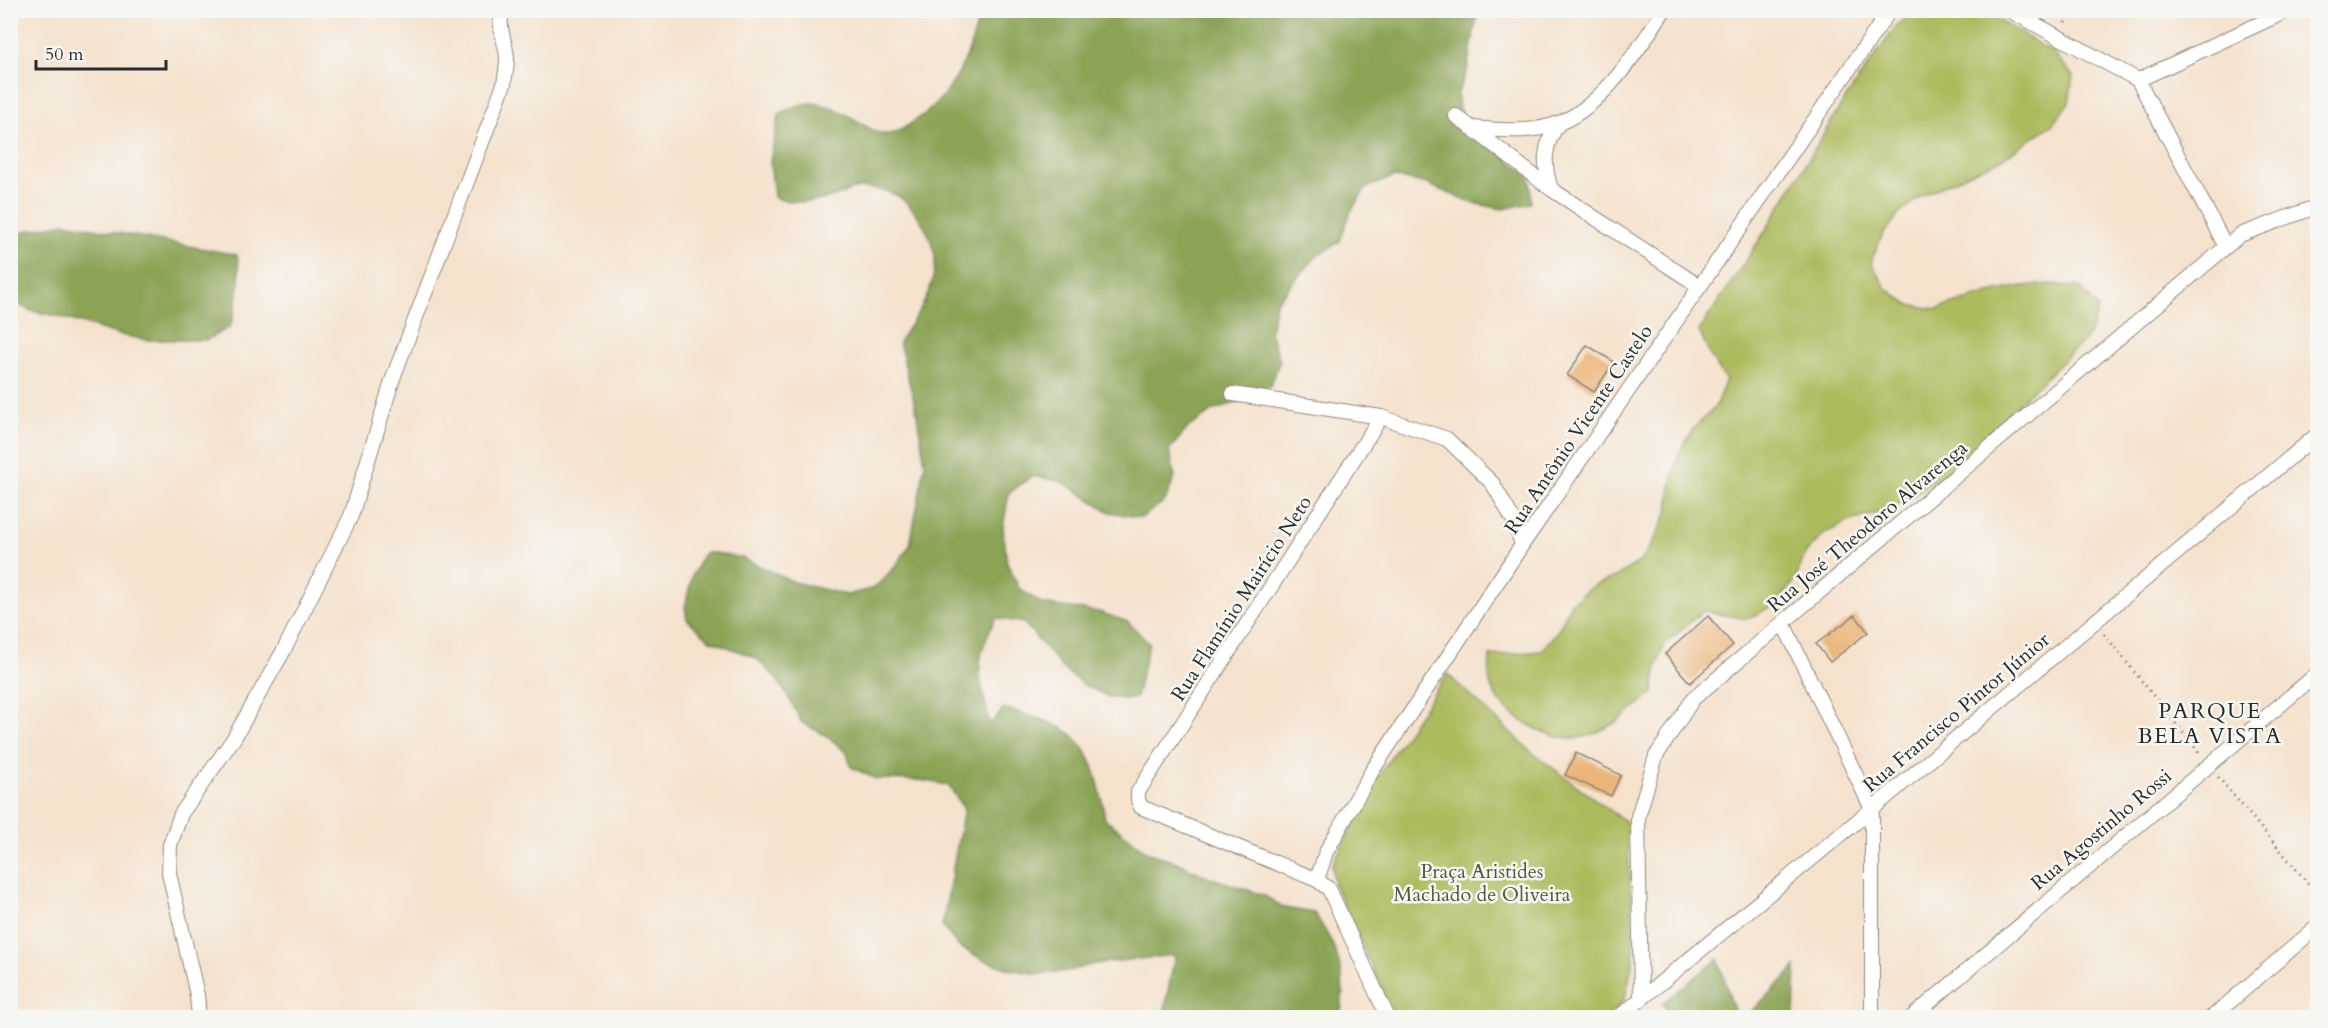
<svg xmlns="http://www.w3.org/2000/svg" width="2328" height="1028" font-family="Cardo,serif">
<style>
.green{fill:#adbb5e;stroke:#6c7344;stroke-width:1.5}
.forest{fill:#8aa355;stroke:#5a6740;stroke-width:1.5}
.building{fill:#ebb57a}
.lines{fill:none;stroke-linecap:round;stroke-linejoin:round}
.minor-casing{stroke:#90867c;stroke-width:16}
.path{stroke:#90867c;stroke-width:3;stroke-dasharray:1.5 4.5;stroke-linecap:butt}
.minor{stroke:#fff;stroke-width:14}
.labels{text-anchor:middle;stroke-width:5;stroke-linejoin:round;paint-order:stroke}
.street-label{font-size:20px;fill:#2b2b2b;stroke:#f6f6f2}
.park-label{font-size:20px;fill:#52563a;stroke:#f6f6f2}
.quarter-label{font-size:22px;letter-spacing:1.5px;fill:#2b2b2b;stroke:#f6f6f2}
</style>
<rect width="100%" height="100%" fill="#f6f6f2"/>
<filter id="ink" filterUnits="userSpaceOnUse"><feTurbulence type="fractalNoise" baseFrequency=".0167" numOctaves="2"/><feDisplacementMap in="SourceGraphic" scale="12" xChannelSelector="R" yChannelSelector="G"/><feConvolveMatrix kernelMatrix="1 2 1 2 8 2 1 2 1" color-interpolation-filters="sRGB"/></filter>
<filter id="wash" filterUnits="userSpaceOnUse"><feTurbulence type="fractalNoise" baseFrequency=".008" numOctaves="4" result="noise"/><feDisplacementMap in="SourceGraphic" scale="24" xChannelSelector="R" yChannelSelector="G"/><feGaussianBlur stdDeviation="1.35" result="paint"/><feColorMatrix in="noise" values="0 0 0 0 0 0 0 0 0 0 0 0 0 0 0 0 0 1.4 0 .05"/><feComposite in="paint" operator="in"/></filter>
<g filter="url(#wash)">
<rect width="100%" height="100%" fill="#f5e2cd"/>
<path class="green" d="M 1918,10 L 1980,11 L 2004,23 L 2055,54 L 2073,76 L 2069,103 L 2052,125 L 2003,158 L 1921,196 L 1899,214 L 1882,236 L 1871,262 L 1886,288 L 1909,305 L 1937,309 L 1993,292 L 2022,286 L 2052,284 L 2080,287 L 2098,309 L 2089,336 L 2028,394 L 1951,470 L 1904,502 L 1879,513 L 1850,521 L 1825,533 L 1805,554 L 1795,581 L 1773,606 L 1747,619 L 1703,611 L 1665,644 L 1657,665 L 1653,693 C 1632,710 1610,731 1583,737 C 1553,745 1498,714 1490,683 C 1488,675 1490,664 1490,656 L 1541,651 L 1559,629 L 1571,603 L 1593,586 L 1615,577 L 1641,561 L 1656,537 L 1668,511 L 1672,481 L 1679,454 L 1693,429 L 1715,407 L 1726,380 L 1711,357 L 1699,331 L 1764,233 L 1845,99 L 1897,25 Z
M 1447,674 L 1534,754 L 1627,823 L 1634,957 L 1625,998 L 1618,1007 L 1606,1017 L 1395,1017 L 1334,884 L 1332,865 L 1378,776 Z"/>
<path class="forest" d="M 980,11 L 1478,11 L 1467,71 L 1457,95 L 1462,122 L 1530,177 L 1531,203 L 1503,209 L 1473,203 L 1424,183 L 1394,177 L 1366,188 L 1351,211 L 1340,241 L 1316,257 L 1276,302 L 1270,332 L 1280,360 L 1271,385 L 1242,400 L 1213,411 L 1189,427 L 1169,450 L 1175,477 L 1165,501 L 1141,518 L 1110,512 L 1063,482 L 1033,476 L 1009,493 L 1003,527 L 1004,538 L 1007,563 L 1019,588 L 1042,604 L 1099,612 L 1128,622 L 1149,643 L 1136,697 L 1133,699 L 1111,698 L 1084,685 L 1062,668 L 1024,623 L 996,618 C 971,664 980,677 990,725 L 1004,708 C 1022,714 1042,718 1058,726 C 1093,743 1100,784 1105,819 L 1149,853 L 1177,862 L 1203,875 L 1263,895 L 1285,908 L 1314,913 C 1338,948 1348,975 1340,1017 L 1163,1017 L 1175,955 L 1094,964 L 1068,971 L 1038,974 L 1009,969 L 982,959 L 959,947 L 942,926 L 964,809 L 948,785 L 919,780 L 876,779 L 851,767 L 847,753 L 827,736 L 802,723 L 790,700 L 776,678 L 756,658 L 710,640 L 687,619 L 685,607 L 692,576 L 704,553 L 715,553 L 742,558 L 794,582 L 847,595 L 874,588 L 895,567 L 910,545 L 925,464 L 916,409 L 899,342 C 915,318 934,293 935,263 C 936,241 919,213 902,199 C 892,191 867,186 854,189 C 848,190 842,194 837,196 C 817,202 794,205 774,197 L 770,161 L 779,115 C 809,92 834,107 863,124 C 870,129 879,135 888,134 C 897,134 906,127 913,122 C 953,98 971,55 980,11 Z
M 65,223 L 237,255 C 242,281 238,302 230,327 L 207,340 L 147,340 L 120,335 L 58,316 L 31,311 L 11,301 L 11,234 Z
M 1718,959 L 1736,1017 L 1669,1017 L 1663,1003 Z
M 1796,967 L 1794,1017 L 1746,1017 Z"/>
<g id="blocks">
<path class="building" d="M 1587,345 L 1614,362 L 1594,392 L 1567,375 Z
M 1855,615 L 1868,632 L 1830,662 L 1816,644 Z
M 1708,616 L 1733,645 L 1690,683 L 1665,654 Z
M 1576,753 L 1621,775 L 1611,796 L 1565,775 Z"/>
</g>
</g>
<g filter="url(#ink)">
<use href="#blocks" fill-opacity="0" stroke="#90867c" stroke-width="1.5"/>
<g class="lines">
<g class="minor-casing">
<path id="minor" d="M 2009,10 L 2138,80 L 2289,10
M 2138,80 L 2226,247
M 1456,116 L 1551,189 L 1699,286
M 1472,128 C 1500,130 1532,134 1559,123 C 1603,106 1639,49 1664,10
M 1551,189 C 1543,164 1543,145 1559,123
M 1233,394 L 1381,417 L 1447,439 L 1493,484 L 1515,523 L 1522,545
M 1381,417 L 1138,792 L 1138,800 L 1141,807 L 1317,880 L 1329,889 L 1388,1018
M 1783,623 L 1872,809 L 1872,1018
M 1317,880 L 1326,852 L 1372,771 L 1522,545 L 1890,10
M 1641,997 L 1638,817 L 1656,756 L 1693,699 L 2240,235 L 2318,206
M 199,1018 L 197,995 L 169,873 L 170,845 L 181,814 L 234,738 L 284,650 L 351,516 L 393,378 L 504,84 C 505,76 507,67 507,59 C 507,44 496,26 503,10
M 1618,1018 L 1872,809 L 2318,434
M 1911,1018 L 2318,673
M 2211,1018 L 2318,926"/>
</g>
<path class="path" d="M 2065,23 L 2069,10
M 2104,634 L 2201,755
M 2218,777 L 2318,895"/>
<use href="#minor" class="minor"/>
</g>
</g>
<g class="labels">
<g class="street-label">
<text transform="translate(1578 429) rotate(-56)" y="7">Rua Antônio Vicente Castelo</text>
<text transform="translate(1867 526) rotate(-40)" y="7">Rua José Theodoro Alvarenga</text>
<text transform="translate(1241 598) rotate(-57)" y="7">Rua Flamínio Mairício Neto</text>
<text transform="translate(1956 712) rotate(-40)" y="7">Rua Francisco Pintor Júnior</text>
<text transform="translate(2101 829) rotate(-40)" y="7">Rua Agostinho Rossi</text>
</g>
<g class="park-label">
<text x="1482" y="878">Praça Aristides<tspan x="1482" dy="23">Machado de Oliveira</tspan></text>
</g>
<g class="quarter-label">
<text x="2210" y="718">PARQUE<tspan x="2210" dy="25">BELA VISTA</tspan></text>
</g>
</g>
<rect width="2328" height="1028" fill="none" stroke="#f6f6f2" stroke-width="36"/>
<path d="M36 60v9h130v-9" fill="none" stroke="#2b2b2b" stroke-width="3"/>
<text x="45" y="60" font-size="18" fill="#2b2b2b" stroke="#f6f6f2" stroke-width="4.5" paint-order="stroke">50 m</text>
</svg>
